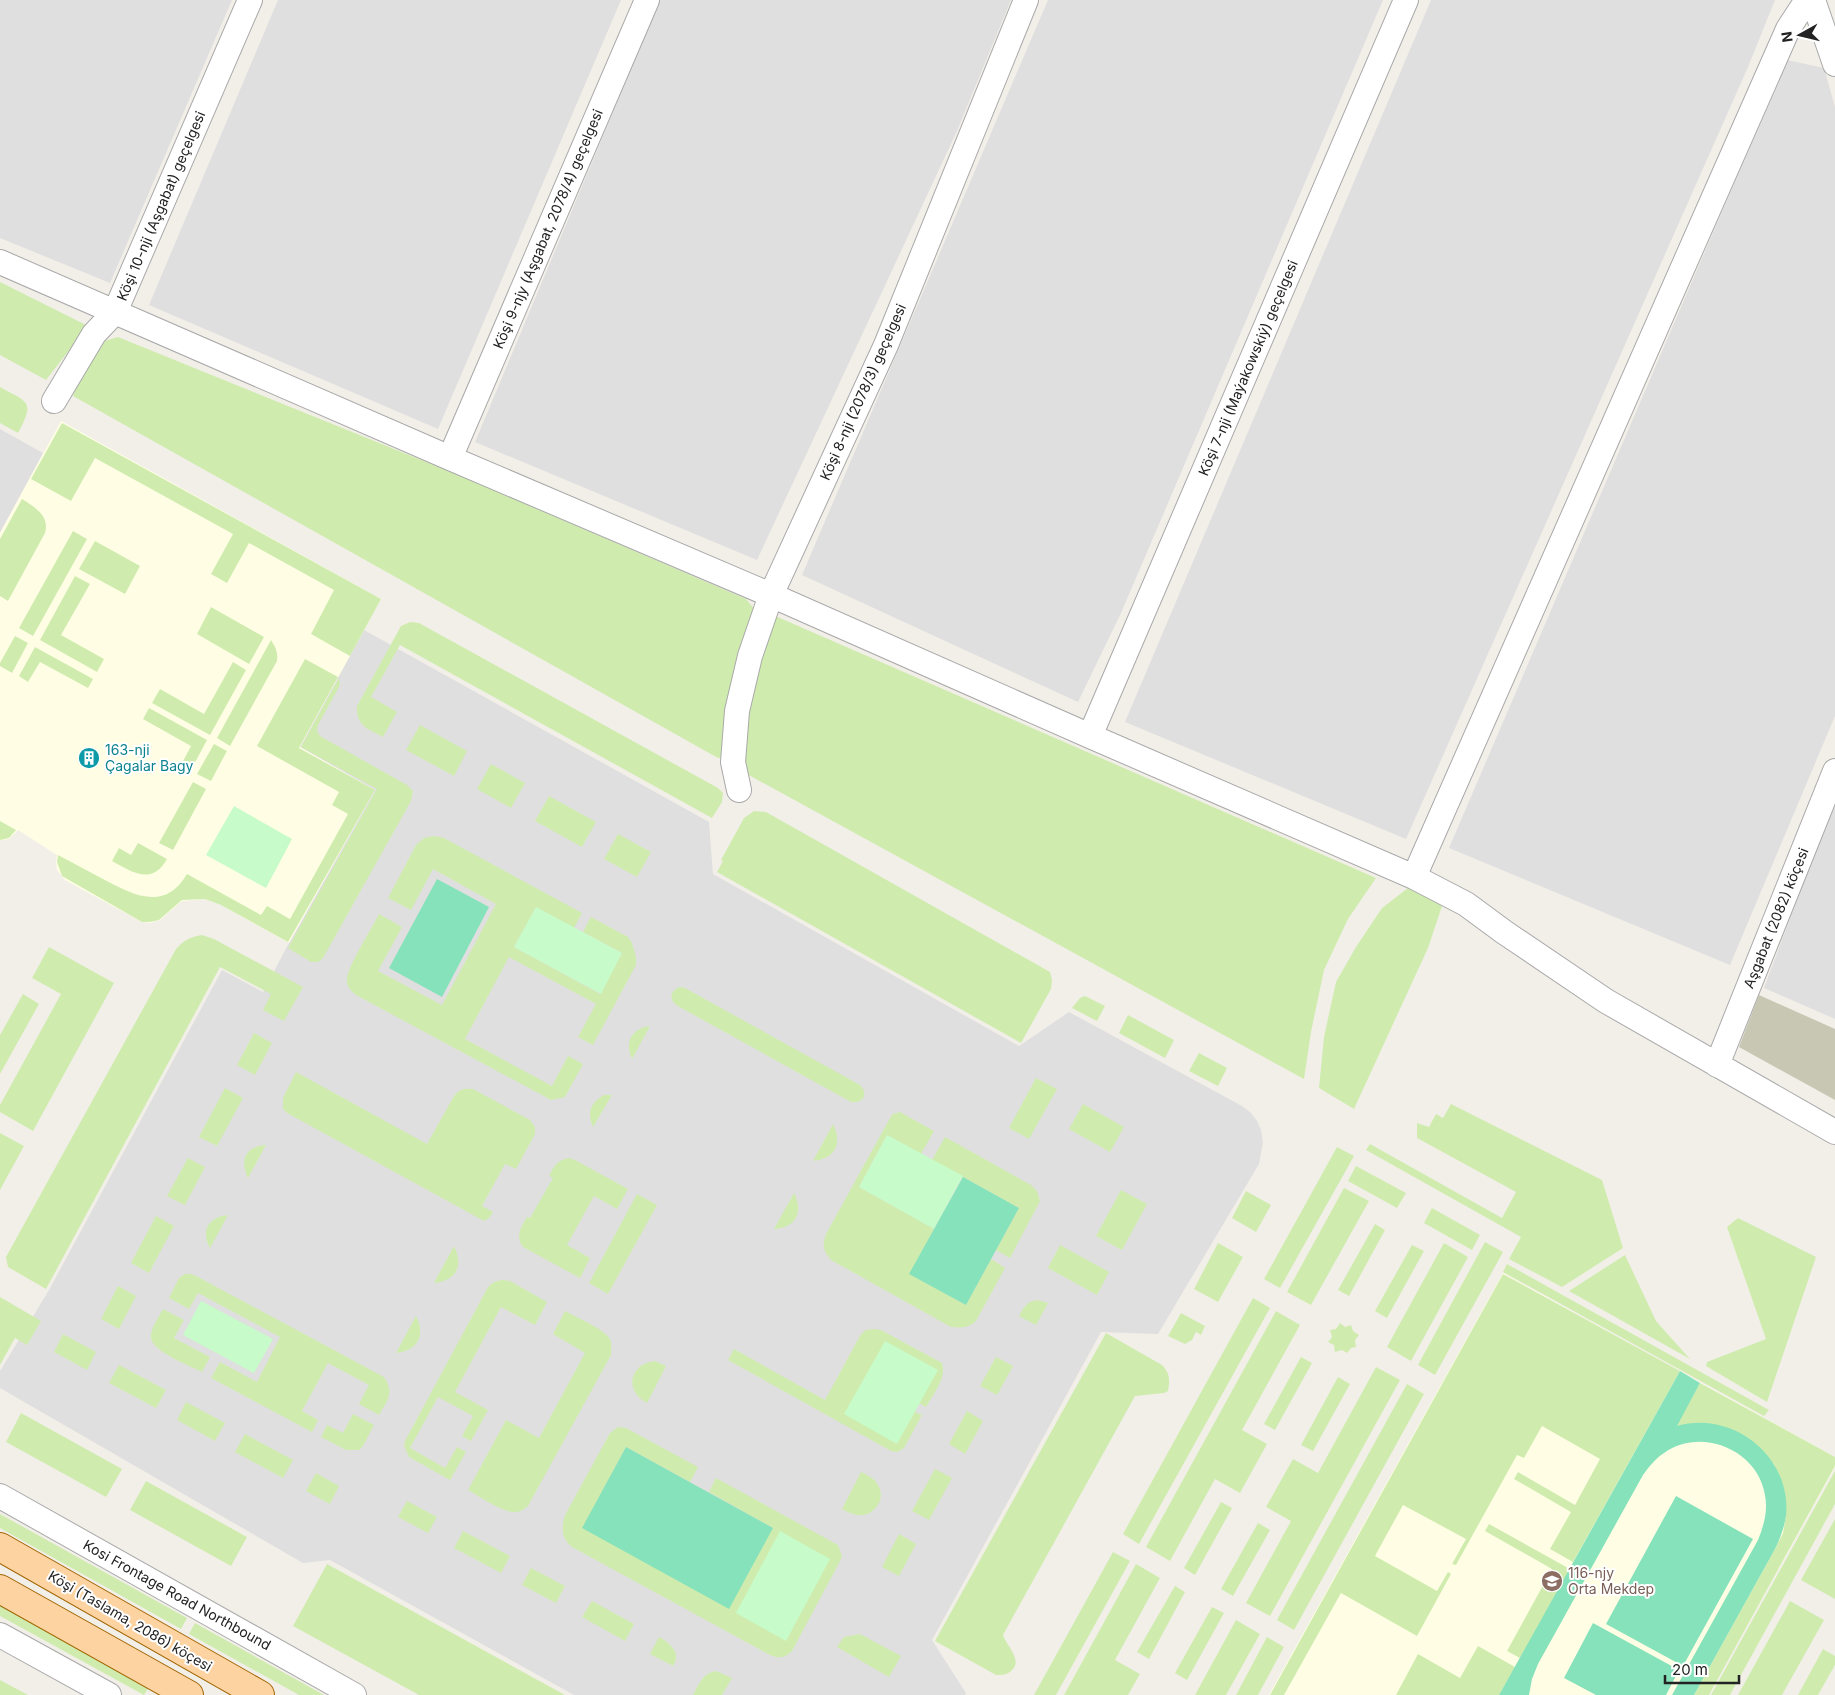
<svg xmlns="http://www.w3.org/2000/svg" width="1835" height="1695" font-family="Inter,sans-serif">
<style>
.residential{fill:#e0dfdf}
.education{fill:#fffee5}
.construction{fill:#c7c7b3}
.grass{fill:#cfecae}
.park{fill:#c7fbc9}
.pitch{fill:#86e2bb}
.lines{fill:none;stroke-linecap:round;stroke-linejoin:round}
.minor-casing{stroke:#a9a9a9;stroke-width:26}
.major-casing{stroke:#a06500;stroke-width:30}
.minor{stroke:#fff;stroke-width:24}
.major{stroke:#fed3a2;stroke-width:28}
.labels{text-anchor:middle;stroke-width:4;stroke-linejoin:round;paint-order:stroke}
.street-label{font-size:14px;fill:#222;stroke:#fff}
.culture-label{font-size:14px;fill:#0d838f;stroke:#fff;text-anchor:start}
.education-label{font-size:14px;fill:#785e54;stroke:#fff;text-anchor:start}
</style>
<rect width="100%" height="100%" fill="#f2efe9"/>
<path class="residential" d="M 0,0 L 232,0 L 110,283 L 0,238 Z
M 278,0 L 621,0 L 438,429 L 149,305 Z
M 660,0 L 1011,0 L 957,131 L 757,560 L 475,442 Z
M 1048,0 L 1383,0 L 1121,613 L 1078,702 L 802,575 Z
M 1431,0 L 1775,0 L 1748,67 L 1406,839 L 1125,722 Z
M 1787,60 L 1824,68 L 1835,107 L 1835,716 L 1730,965 L 1449,848 Z
M 0,429 L 43,453 L 0,533 Z
M 364,630 L 709,822 L 713,874 L 1019,1046 L 1069,1012 L 1242,1106 L 1250,1112 L 1257,1121 L 1261,1130 L 1263,1142 L 1259,1164 L 1158,1334 L 1101,1332 L 932,1640 L 966,1693 L 965,1695 L 574,1695 L 330,1560 L 303,1563 L 0,1388 L 0,1371 L 49,1290 L 222,970 L 263,992 L 289,943 L 375,790 L 300,747 Z
M 1835,798 L 1835,1019 L 1764,988 Z"/>
<path class="education" d="M 61,421 L 381,599 L 300,747 L 375,790 L 289,943 L 221,905 L 205,899 L 182,901 L 160,920 L 150,923 L 142,922 L 65,880 L 57,870 L 56,862 L 57,855 L 18,830 L 9,839 L 0,840 L 0,533 Z
M 1503,1273 L 1835,1457 L 1835,1467 L 1709,1695 L 1269,1695 Z"/>
<path class="construction" d="M 1759,995 L 1835,1029 L 1835,1100 L 1739,1047 Z"/>
<path class="grass" d="M 0,282 L 88,326 L 46,380 L 0,355 Z
M 118,337 L 451,472 L 746,599 L 755,610 L 722,757 L 718,758 L 73,396 L 82,371 L 101,342 Z
M 0,387 C 29,403 35,401 18,433 L 0,423 Z
M 62,423 L 381,599 L 350,656 L 311,634 L 334,590 L 249,543 L 227,583 L 211,574 L 233,534 L 95,458 L 71,501 L 31,479 Z
M 22,499 C 35,507 50,516 45,533 L 8,601 L 0,596 L 0,539 Z
M 73,531 L 87,539 L 33,636 L 19,628 Z
M 95,541 L 140,566 L 125,594 L 79,569 Z
M 75,576 L 90,584 L 61,635 L 104,659 L 97,672 L 40,640 Z
M 211,607 L 264,637 L 249,664 L 197,634 Z
M 773,615 L 1376,878 L 1348,919 L 1324,970 L 1311,1032 L 1304,1079 L 745,773 L 744,768 L 748,709 Z
M 410,622 L 419,623 L 718,788 L 723,793 L 722,802 L 712,818 L 400,645 L 371,697 L 397,712 L 383,737 C 368,729 356,726 357,706 L 401,626 Z
M 15,636 L 28,643 L 12,673 L 0,666 L 0,663 Z
M 271,640 C 276,648 278,652 277,661 L 230,746 L 217,738 Z
M 35,647 L 93,679 L 88,688 L 40,662 L 28,682 L 19,676 Z
M 305,659 L 338,677 L 299,748 L 375,790 L 288,942 L 221,905 L 205,899 L 182,900 L 159,920 L 150,922 L 142,922 L 62,876 L 57,862 L 58,855 C 73,863 88,871 103,879 C 133,895 165,912 187,874 L 261,915 L 267,906 L 290,919 L 348,814 L 332,805 L 339,792 L 257,746 Z
M 233,662 L 246,670 L 210,735 L 152,703 L 160,689 L 204,714 Z
M 339,678 L 340,685 L 318,725 L 317,731 L 320,736 L 407,785 L 413,791 L 411,801 L 323,958 L 318,962 L 311,962 L 288,948 L 377,789 L 301,747 Z
M 149,708 L 207,740 L 191,770 L 181,765 L 191,746 L 143,719 Z
M 420,725 L 467,751 L 454,776 L 406,750 Z
M 214,744 L 227,751 L 211,781 L 197,774 Z
M 491,764 L 525,783 L 511,808 L 477,789 Z
M 193,782 L 206,789 L 173,850 L 159,843 Z
M 549,796 L 596,822 L 582,847 L 535,821 Z
M 754,811 L 766,812 L 1050,972 L 1052,980 L 1051,989 L 1021,1043 L 717,872 L 723,861 L 721,860 L 744,818 Z
M 0,821 L 16,830 L 9,838 L 0,840 Z
M 618,834 L 651,852 L 637,877 L 604,859 Z
M 434,836 L 444,838 L 582,913 L 574,928 L 536,907 L 514,947 L 600,994 L 622,953 L 583,932 L 591,917 L 628,937 L 632,943 L 636,957 L 636,965 L 593,1045 L 578,1037 L 596,1004 L 509,957 L 465,1039 L 552,1086 L 568,1056 L 583,1064 L 565,1097 L 551,1100 L 356,995 C 350,990 346,986 347,978 C 348,966 372,928 379,914 L 402,927 L 378,971 L 442,1005 L 496,904 L 433,869 L 411,910 L 388,898 L 416,845 L 424,838 Z
M 138,843 L 167,859 C 152,886 132,872 112,861 L 119,848 L 131,855 Z
M 1408,888 L 1443,903 L 1428,948 L 1354,1109 L 1319,1088 L 1324,1037 L 1336,982 L 1356,947 L 1382,908 Z
M 202,935 L 214,939 L 303,987 L 284,1021 L 263,1010 L 271,994 L 220,967 L 46,1289 L 8,1267 L 6,1257 L 176,949 C 184,940 190,937 202,935 Z
M 49,947 L 114,983 L 33,1131 L 0,1112 L 0,1105 L 61,994 L 32,978 Z
M 679,987 L 685,988 L 860,1085 C 869,1094 863,1104 851,1102 L 676,1005 C 669,998 670,992 679,987 Z
M 23,994 L 39,1004 L 0,1074 L 0,1035 Z
M 1085,996 L 1105,1006 L 1097,1021 L 1072,1008 L 1080,998 Z
M 1128,1015 L 1174,1040 L 1165,1058 L 1119,1033 Z
M 650,1026 L 632,1059 C 624,1042 632,1028 650,1026 Z
M 254,1033 L 272,1043 L 255,1075 L 237,1065 Z
M 1199,1053 L 1227,1068 L 1218,1086 L 1189,1071 Z
M 296,1072 L 427,1144 L 454,1096 C 460,1089 464,1088 473,1089 L 530,1120 L 535,1127 L 535,1134 L 516,1169 L 505,1164 L 482,1206 L 493,1212 L 489,1218 L 484,1221 L 287,1113 L 283,1109 L 283,1098 Z
M 1036,1078 L 1057,1089 L 1029,1139 L 1009,1128 Z
M 225,1088 L 243,1098 L 217,1146 L 199,1137 Z
M 604,1095 L 612,1095 L 593,1127 C 587,1113 590,1103 604,1095 Z
M 1083,1104 L 1124,1127 L 1110,1152 L 1069,1129 Z
M 1451,1104 L 1602,1180 L 1623,1248 L 1562,1287 L 1509,1259 L 1521,1237 L 1366,1150 L 1370,1144 L 1502,1218 L 1516,1192 L 1417,1138 L 1417,1123 L 1429,1127 L 1436,1114 L 1443,1118 Z
M 900,1112 L 934,1131 L 921,1154 L 887,1135 L 859,1187 L 934,1229 L 910,1274 L 966,1305 L 991,1259 L 1005,1268 L 976,1321 C 968,1328 962,1328 951,1327 L 831,1260 C 823,1251 822,1245 826,1234 L 890,1118 L 893,1114 Z
M 833,1124 C 843,1144 835,1159 813,1161 Z
M 0,1133 L 24,1146 L 0,1190 Z
M 945,1137 L 1031,1185 L 1037,1191 L 1040,1201 L 1010,1258 L 996,1250 L 1019,1208 L 932,1160 Z
M 266,1145 L 248,1178 C 239,1160 246,1146 266,1145 Z
M 1337,1147 L 1354,1156 L 1280,1288 L 1264,1279 Z
M 188,1158 L 205,1167 L 185,1205 L 167,1196 Z
M 569,1158 L 575,1160 L 628,1189 L 617,1209 L 594,1196 L 567,1245 L 590,1258 L 580,1278 L 523,1247 C 515,1237 521,1227 527,1217 L 530,1218 L 553,1178 L 549,1176 C 554,1166 557,1160 569,1158 Z
M 1356,1166 L 1406,1193 L 1397,1208 L 1348,1181 Z
M 1344,1188 L 1369,1201 L 1311,1305 L 1287,1292 Z
M 1121,1190 L 1147,1204 L 1122,1250 L 1096,1236 Z
M 1246,1191 L 1271,1205 L 1256,1232 L 1232,1218 Z
M 794,1193 C 804,1212 796,1228 774,1229 Z
M 637,1194 L 657,1205 L 608,1294 L 589,1283 Z
M 1432,1208 L 1480,1235 L 1472,1250 L 1424,1223 Z
M 228,1215 L 210,1248 C 200,1230 209,1217 228,1215 Z
M 156,1216 L 174,1226 L 149,1273 L 131,1263 Z
M 1738,1218 L 1816,1257 L 1767,1402 L 1706,1366 L 1707,1362 L 1766,1339 L 1727,1227 Z
M 1375,1224 L 1385,1230 L 1349,1296 L 1338,1290 Z
M 1485,1242 L 1503,1252 L 1435,1375 L 1418,1365 Z
M 1218,1243 L 1243,1257 L 1218,1302 L 1194,1289 Z
M 1444,1243 L 1468,1257 L 1411,1361 L 1387,1347 Z
M 1060,1245 L 1109,1272 L 1097,1295 L 1048,1268 Z
M 1412,1245 L 1424,1251 L 1387,1318 L 1375,1311 Z
M 454,1246 C 464,1266 456,1281 434,1283 Z
M 1625,1255 L 1656,1321 L 1690,1359 L 1569,1291 Z
M 1507,1264 L 1769,1410 L 1764,1416 L 1503,1272 Z
M 185,1274 L 191,1274 L 198,1277 L 384,1377 C 395,1393 387,1401 379,1415 L 359,1404 L 369,1385 L 328,1363 L 302,1411 L 318,1420 L 312,1432 L 211,1378 L 220,1362 L 257,1382 L 280,1337 L 198,1293 L 189,1309 L 169,1298 L 179,1278 Z
M 1503,1274 L 1680,1371 L 1573,1562 L 1550,1549 L 1571,1512 L 1514,1479 L 1518,1472 L 1575,1505 L 1600,1459 L 1542,1426 L 1524,1458 L 1517,1455 L 1456,1565 L 1452,1564 L 1466,1539 L 1403,1505 L 1375,1556 L 1437,1591 L 1448,1572 L 1451,1574 L 1417,1636 L 1341,1593 L 1284,1695 L 1270,1695 Z
M 502,1280 L 510,1281 L 547,1302 L 535,1325 L 501,1307 L 455,1392 L 488,1410 L 471,1441 L 462,1436 L 473,1416 L 438,1397 L 410,1448 L 445,1468 L 457,1447 L 466,1452 L 450,1480 L 409,1457 L 404,1446 L 405,1441 L 488,1287 L 494,1282 Z
M 118,1286 L 136,1296 L 119,1329 L 101,1319 Z
M 0,1297 L 41,1321 L 27,1345 L 15,1338 L 0,1365 Z
M 1253,1298 L 1270,1308 L 1139,1544 L 1123,1534 Z
M 1037,1300 L 1048,1303 L 1036,1325 L 1019,1316 C 1024,1307 1026,1302 1037,1300 Z
M 163,1309 L 184,1320 L 174,1338 L 210,1357 L 202,1372 C 190,1366 152,1351 151,1338 C 150,1328 159,1317 163,1309 Z
M 565,1311 C 576,1317 604,1329 610,1339 C 612,1344 611,1350 611,1355 L 528,1506 C 524,1509 521,1512 515,1512 C 503,1513 479,1496 468,1490 L 506,1420 L 539,1438 L 585,1353 L 553,1334 Z
M 1276,1311 L 1300,1325 L 1242,1430 L 1267,1444 L 1240,1493 L 1215,1479 L 1170,1561 L 1146,1547 Z
M 1181,1313 L 1205,1326 L 1201,1335 L 1196,1332 L 1192,1340 L 1185,1344 L 1168,1336 Z
M 416,1316 C 426,1335 418,1351 396,1353 Z
M 1340,1323 L 1345,1327 L 1351,1325 L 1353,1331 L 1359,1335 L 1355,1340 L 1356,1347 L 1351,1348 L 1347,1353 L 1342,1350 L 1335,1352 L 1334,1345 L 1328,1342 L 1332,1337 L 1330,1330 L 1336,1329 Z
M 875,1329 L 881,1330 L 942,1363 C 947,1378 933,1394 926,1407 L 919,1403 L 938,1370 L 897,1444 L 915,1412 L 922,1415 L 904,1448 L 897,1452 L 891,1451 L 728,1360 L 734,1349 L 825,1400 L 861,1334 L 866,1330 Z
M 1106,1333 L 1162,1365 C 1170,1373 1170,1380 1168,1391 L 1164,1393 L 1135,1396 L 1003,1635 C 1006,1645 1024,1661 1011,1671 C 1007,1675 1002,1675 996,1675 L 935,1641 Z
M 63,1334 L 96,1352 L 87,1370 L 54,1352 Z
M 996,1357 L 1013,1366 L 997,1395 L 980,1386 Z
M 1301,1357 L 1312,1363 L 1275,1430 L 1264,1424 Z
M 655,1361 L 666,1366 L 647,1403 C 624,1391 629,1364 655,1361 Z
M 119,1365 L 166,1390 L 156,1408 L 109,1383 Z
M 1376,1367 L 1400,1380 L 1270,1616 L 1246,1603 L 1291,1521 L 1266,1507 L 1293,1459 L 1318,1473 Z
M 1338,1377 L 1350,1384 L 1313,1451 L 1301,1445 Z
M 1700,1383 L 1835,1457 L 1835,1466 L 1709,1695 L 1694,1695 L 1775,1549 L 1783,1533 L 1786,1515 L 1774,1464 L 1676,1426 Z
M 1407,1384 L 1424,1394 L 1294,1630 L 1277,1620 Z
M 186,1402 L 225,1423 L 215,1441 L 177,1420 Z
M 967,1411 L 983,1421 L 965,1454 L 949,1444 Z
M 21,1413 L 122,1469 L 106,1497 L 6,1442 Z
M 353,1414 L 374,1425 L 363,1446 L 359,1450 L 346,1450 L 321,1437 L 327,1425 L 343,1433 Z
M 618,1427 L 626,1428 L 698,1467 L 690,1482 L 626,1447 L 582,1529 L 773,1528 L 709,1492 L 716,1478 L 838,1545 L 842,1556 L 839,1563 L 792,1651 C 785,1658 779,1659 770,1655 L 572,1547 C 561,1537 561,1529 565,1515 L 610,1433 Z
M 245,1434 L 293,1460 L 283,1478 L 235,1452 Z
M 935,1469 L 952,1478 L 929,1520 L 912,1511 Z
M 1835,1471 L 1835,1504 L 1730,1695 L 1711,1695 Z
M 861,1472 C 868,1475 876,1479 879,1487 C 886,1501 872,1518 857,1515 C 852,1514 847,1512 842,1509 Z
M 316,1473 L 339,1486 L 330,1504 L 306,1491 Z
M 146,1481 L 247,1537 L 231,1566 L 130,1510 Z
M 407,1501 L 437,1517 L 428,1533 L 398,1517 Z
M 1221,1502 L 1232,1508 L 1195,1575 L 1184,1568 Z
M 0,1514 L 187,1618 L 181,1629 L 0,1528 Z
M 1835,1519 L 1835,1599 L 1801,1580 Z
M 1258,1523 L 1270,1530 L 1233,1596 L 1221,1589 Z
M 1489,1524 L 1570,1569 L 1520,1658 L 1507,1651 L 1552,1569 L 1485,1531 Z
M 463,1531 L 510,1556 L 501,1573 L 454,1548 Z
M 899,1534 L 916,1544 L 899,1576 L 882,1567 Z
M 1113,1552 L 1130,1561 L 1056,1695 L 1034,1695 Z
M 327,1564 L 565,1695 L 419,1695 L 293,1626 Z
M 1136,1564 L 1160,1578 L 1115,1660 L 1140,1674 L 1128,1695 L 1064,1695 Z
M 531,1568 L 565,1586 L 556,1603 L 522,1585 Z
M 1175,1586 L 1185,1592 L 1149,1659 L 1137,1652 Z
M 592,1601 L 634,1624 L 625,1641 L 582,1617 Z
M 1790,1601 L 1824,1620 L 1782,1695 L 1738,1695 Z
M 0,1604 L 149,1687 L 144,1695 L 0,1616 Z
M 1212,1607 L 1224,1613 L 1187,1680 L 1175,1673 Z
M 1236,1620 L 1260,1634 L 1226,1695 L 1195,1695 Z
M 195,1623 L 324,1695 L 299,1695 L 189,1634 Z
M 860,1634 L 901,1656 L 889,1677 L 837,1647 L 844,1637 Z
M 659,1637 C 670,1643 682,1653 673,1666 L 650,1654 Z
M 1267,1637 L 1284,1647 L 1258,1695 L 1236,1695 Z
M 1478,1646 L 1515,1667 L 1499,1695 L 1396,1695 L 1418,1654 L 1460,1678 Z
M 1823,1649 L 1835,1656 L 1835,1665 L 1818,1695 L 1798,1695 Z
M 716,1671 L 732,1678 L 722,1695 L 693,1695 C 699,1684 703,1673 716,1671 Z
M 0,1680 L 28,1695 L 0,1695 Z"/>
<path class="park" d="M 234,806 L 292,839 L 266,888 L 206,855 Z
M 536,907 L 622,953 L 601,994 L 514,947 Z
M 887,1135 L 963,1176 L 934,1229 L 859,1187 Z
M 201,1301 L 273,1339 L 254,1373 L 183,1335 Z
M 885,1341 L 938,1370 L 897,1444 L 844,1414 Z
M 780,1531 L 830,1559 L 786,1641 L 736,1613 Z"/>
<path class="pitch" d="M 437,879 L 489,907 L 442,997 L 389,968 Z
M 963,1177 L 1019,1208 L 966,1305 L 909,1274 Z
M 1680,1371 L 1700,1383 L 1677,1426 C 1733,1410 1792,1457 1786,1516 C 1784,1528 1780,1539 1775,1549 L 1694,1695 L 1672,1695 L 1758,1540 C 1764,1525 1768,1511 1765,1495 C 1758,1450 1701,1426 1664,1453 C 1655,1459 1649,1467 1643,1475 L 1538,1664 L 1532,1679 L 1529,1695 L 1499,1695 Z
M 626,1447 L 773,1528 L 729,1609 L 582,1528 Z
M 1676,1496 L 1753,1539 L 1683,1666 L 1606,1624 Z
M 1593,1623 L 1679,1670 L 1666,1695 L 1596,1695 L 1564,1678 Z"/>
<g class="lines">
<g class="minor-casing">
<path id="minor" d="M 1813,0 L 1835,64
M 0,262 L 450,458 L 771,595 L 1090,736 L 1414,877 L 1466,904 L 1504,932 L 1606,1001 L 1835,1132
M 54,401 L 94,334 L 115,312 L 250,0
M 450,458 L 647,0
M 1090,736 L 1406,0
M 739,790 L 733,762 L 737,711 L 750,656 L 771,595 L 886,345 L 1026,0
M 1414,877 L 1788,29 L 1807,0
M 1717,1065 L 1835,771
M 0,1496 L 354,1695
M 0,1635 L 109,1695"/>
</g>
<g class="major-casing">
<path id="major" d="M 0,1547 L 260,1695
M 0,1589 L 189,1695"/>
</g>
<use href="#minor" class="minor"/>
<use href="#major" class="major"/>
</g>
<defs>
<g id="building-disc" transform="scale(1.125)"><circle r="9.5" fill="#0f9aa8" stroke="#fff"/><path d="M-4-6H4V6H1V3H-1V6H-4ZM-2.5-4.3h1.7v1.8h-1.7ZM.8-4.3h1.7v1.8H.8ZM-2.5-1h1.7V.8h-1.7ZM.8-1h1.7V.8H.8Z" fill="#fff"/></g>
<g id="school-disc" transform="scale(1.125)"><circle r="9.5" fill="#8d6e63" stroke="#fff"/><path d="M0-5L7-2L0 1L-7-2ZM-4 1L0 2.5L4 1V4Q0 6-4 4Z" fill="#fff"/></g>
</defs>
<g fill-rule="evenodd">
<use href="#building-disc" x="89" y="758"/>
<use href="#school-disc" x="1552" y="1581"/>
</g>
<g class="labels">
<g class="street-label">
<text transform="translate(161 206) rotate(-67)" y="5">Köşi 10-nji (Aşgabat) geçelgesi</text>
<text transform="translate(548 229) rotate(-67)" y="5">Köşi 9-njy (Aşgabat, 2078/4) geçelgesi</text>
<text transform="translate(1248 368) rotate(-67)" y="5">Köşi 7-nji (Maýakowskiý) geçelgesi</text>
<text transform="translate(863 392) rotate(-66)" y="5">Köşi 8-nji (2078/3) geçelgesi</text>
<text transform="translate(1776 918) rotate(-68)" y="5">Aşgabat (2082) köçesi</text>
<text transform="translate(177 1595) rotate(29)" y="5">Kosi Frontage Road Northbound</text>
<text transform="translate(130 1621) rotate(30)" y="5">Köşi (Taslama, 2086) köçesi</text>
</g>
<g class="culture-label">
<text x="105" y="755">163-nji<tspan x="105" dy="16">Çagalar Bagy</tspan></text>
</g>
<g class="education-label">
<text x="1568" y="1578">116-njy<tspan x="1568" dy="16">Orta Mekdep</tspan></text>
</g>
</g>
<g transform="translate(1800 35) rotate(262)" stroke="#ffffff" stroke-width="4" paint-order="stroke">
<path d="M0-4L9 19L0 12L-9 19Z" fill="#222222"/>
<text y="-8" font-size="14" font-weight="bold" text-anchor="middle" fill="#222222">N</text>
</g>
<path d="M1665 1675v8h74v-8" fill="none" stroke="#222222" stroke-width="2.5"/>
<text x="1672" y="1675" font-size="15" fill="#222222" stroke="#ffffff" stroke-width="4" paint-order="stroke">20 m</text>
</svg>
